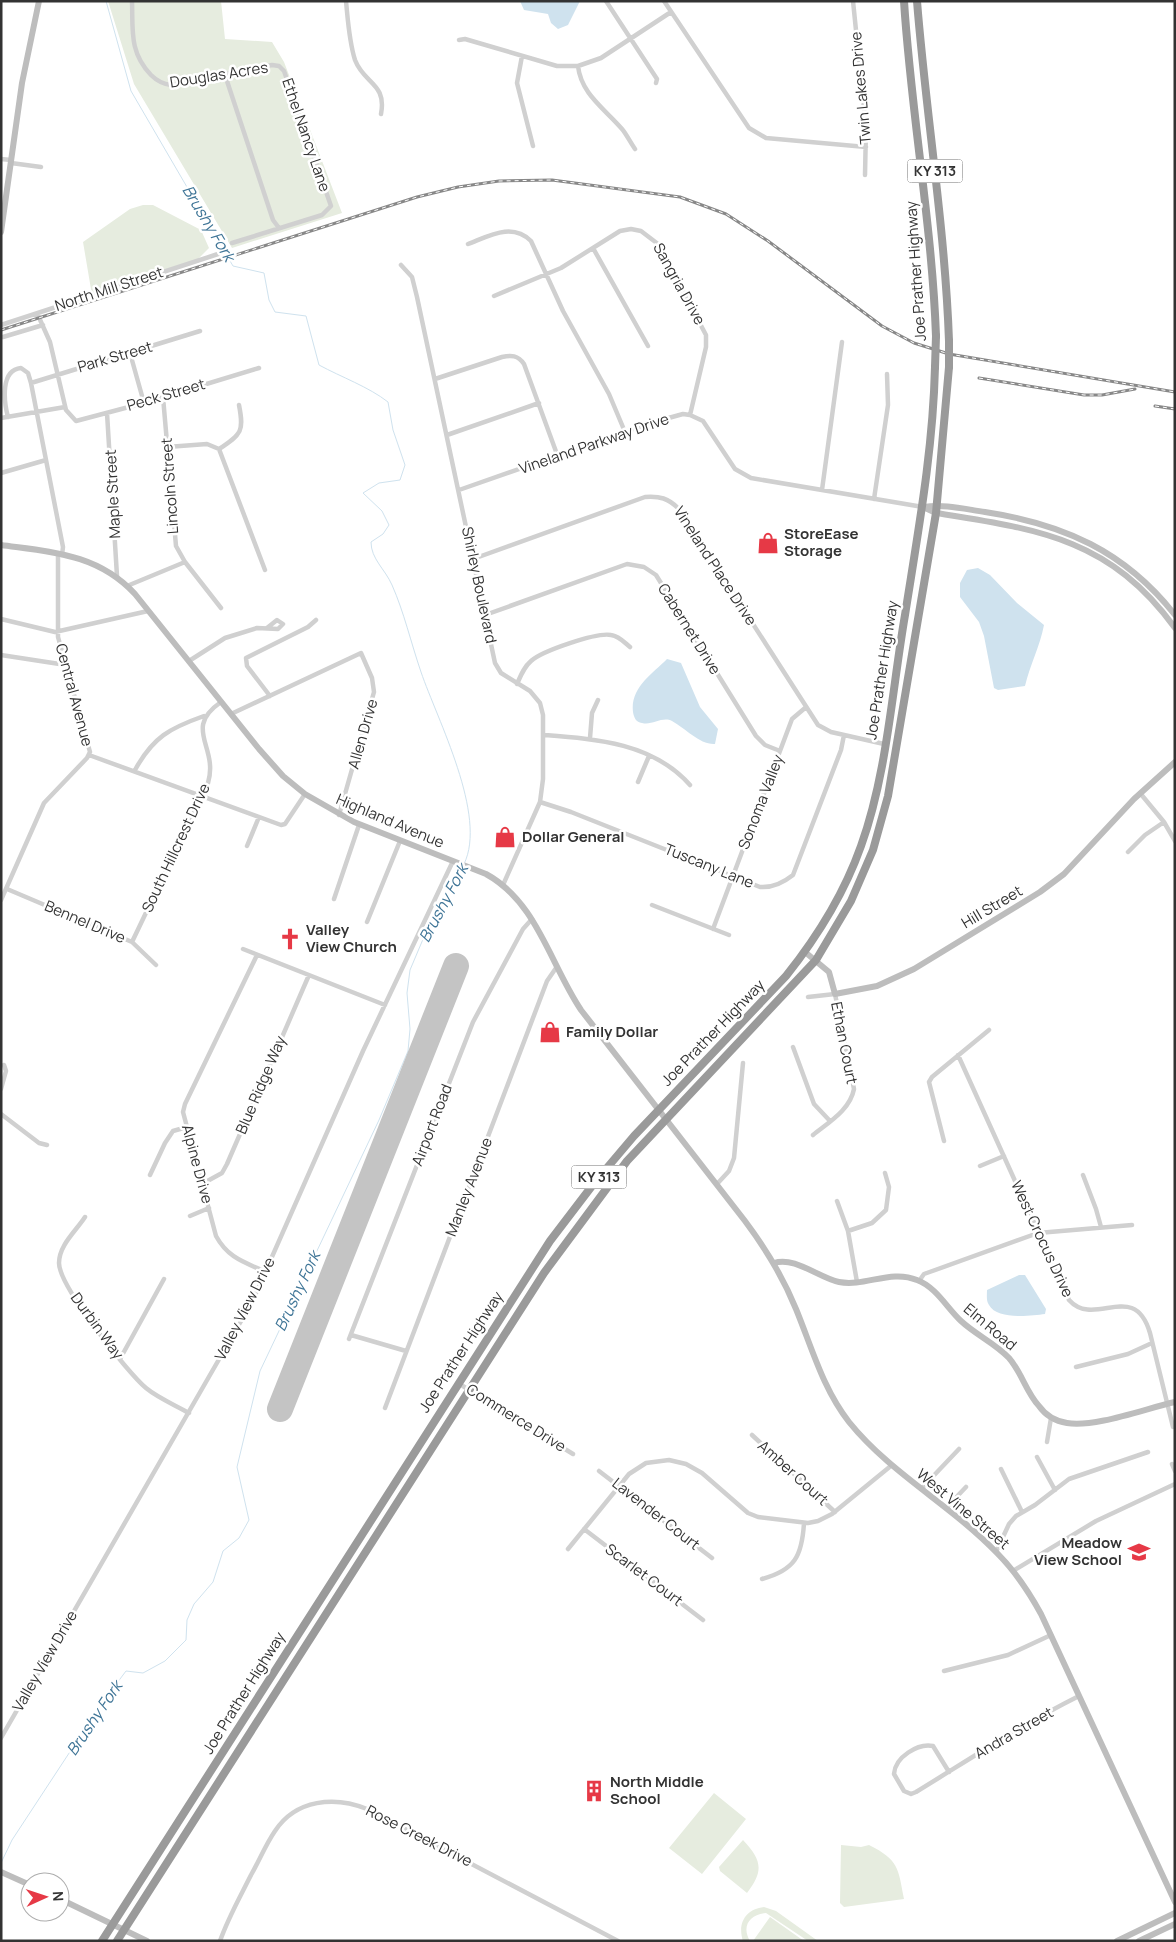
<svg xmlns="http://www.w3.org/2000/svg" width="1176" height="1942" font-family="Manrope,sans-serif">
<style>
.green{fill:#e6ecdf}
.water{fill:#cfe2ee}
.lines{fill:none;stroke-linecap:round;stroke-linejoin:round}
.stream{stroke:#cfe2ee;stroke-width:1}
.runway{stroke:#c4c4c4;stroke-width:26}
.street{stroke:#d0d0d0;stroke-width:4.5}
.secondary{stroke:#bdbdbd;stroke-width:6}
.highway{stroke:#9a9a9a;stroke-width:8}
.rail-casing{stroke:#888;stroke-width:3}
.rail{stroke:#fff;stroke-width:1;stroke-dasharray:4;stroke-linecap:butt}
.highway-bridge{stroke:#9a9a9a;stroke-width:8}
.labels{text-anchor:middle;stroke-width:5;stroke-linejoin:round;paint-order:stroke}
.shield{fill:#fff;stroke:#707070;stroke-width:1}
.shield-label{font-size:14px;font-weight:bold;fill:#333}
.street-label{font-size:15px;fill:#333;stroke:#fff}
.poi-label{font-size:15px;font-weight:bold;fill:#333;stroke:#fff;text-anchor:start}
.water-label{font-size:16px;font-style:italic;fill:#3f7597;stroke:#fff}
</style>
<rect width="100%" height="100%" fill="#fff"/>
<path class="green" d="M 108,1 L 221,1 L 225,39 L 272,42 L 284,62 L 342,213 L 232,248 L 134,84 Z
M 143,205 L 153,205 L 201,230 L 209,248 L 196,261 L 92,295 L 83,242 L 130,209 Z
M 714,1793 L 746,1819 L 702,1874 L 669,1848 Z
M 743,1840 C 762,1860 764,1871 747,1893 L 720,1871 L 719,1867 Z
M 841,1845 L 861,1847 L 869,1845 C 899,1860 898,1868 904,1899 L 844,1907 L 840,1903 Z
M 764,1907 L 776,1911 L 818,1941 L 808,1941 L 766,1913 C 750,1914 741,1926 750,1941 L 743,1941 C 737,1923 746,1909 764,1907 Z
M 770,1917 L 804,1941 L 753,1941 Z"/>
<path class="water" d="M 520,1 L 580,1 L 568,25 L 558,29 L 551,23 L 548,14 L 524,10 Z
M 978,568 L 990,575 L 1017,603 L 1044,625 C 1040,646 1030,665 1025,686 L 998,690 L 994,688 L 984,636 L 979,622 L 960,597 L 960,583 L 967,570 Z
M 667,659 L 681,663 L 700,707 L 718,729 L 715,744 C 700,745 685,728 672,721 C 662,716 652,726 642,723 C 636,722 634,718 633,712 C 630,688 652,674 667,659 Z
M 1019,1275 L 1025,1275 L 1046,1309 L 1045,1314 C 1030,1316 997,1320 989,1305 C 986,1301 987,1295 987,1290 Z"/>
<g class="lines">
<path class="stream" d="M 106,1 L 131,91 L 233,266 L 264,273 L 269,300 L 275,312 L 306,316 L 319,365 C 341,377 369,387 388,402 L 393,430 L 405,465 L 400,480 L 379,483 L 363,493 L 382,511 L 389,525 L 383,534 L 371,542 C 371,559 385,569 392,585 C 404,612 411,643 421,672 C 437,719 488,816 464,864
M 1,1863 L 12,1840 L 102,1703 L 126,1671 L 143,1673 L 165,1661 L 186,1640 L 187,1620 L 194,1604 L 213,1582 L 223,1551 L 239,1538 L 249,1520 L 237,1467 L 260,1371 L 379,1120 L 408,1051 L 410,1029 L 407,993 L 410,970 L 429,925 L 462,867"/>
<path class="runway" d="M 280,1409 L 456,966"/>
<path class="street" d="M 132,1 C 133,30 129,52 151,75 C 157,81 162,84 171,85 L 272,65 L 279,66 L 284,71 L 331,206 L 322,215 L 232,243
M 346,1 C 348,21 349,41 355,60 C 364,84 387,83 381,114
M 606,1 L 657,79 L 656,83
M 664,1 L 749,128 L 766,138 L 866,147
M 853,1 L 866,128 L 865,175
M 459,40 L 465,39 L 557,66 L 578,66 L 601,58 L 671,12
M 522,56 L 517,83 L 533,146
M 578,66 C 581,94 605,109 622,129 C 627,135 630,142 635,149
M 225,75 L 273,220 L 279,228
M 1,159 L 11,160
M 11,163 L 41,167
M 468,244 C 489,236 512,222 531,241 L 563,311 L 609,394 L 625,432
M 593,248 L 648,346
M 401,265 L 412,277 L 417,297 L 495,663 L 501,673 L 530,691 L 540,703 L 543,715 L 543,779 L 540,802 L 503,885
M 494,296 L 561,268 L 620,231 L 631,229 L 641,231 L 658,244 L 706,335 L 706,347 L 690,415
M 37,313 L 50,342 L 66,410 L 76,421 L 144,403 L 259,368
M 1,325 L 218,254
M 3,337 L 43,325
M 130,353 L 144,403
M 435,379 L 502,357 C 511,355 518,355 524,364 L 558,457
M 31,383 L 200,331
M 163,397 L 176,546 L 185,562 L 221,608
M 107,413 L 117,576
M 8,417 C 4,402 0,370 21,368 L 28,373 L 31,383 L 63,547 L 62,555
M 1,418 L 65,407
M 447,435 L 539,403
M 167,447 L 207,444 L 219,449 L 265,570
M 219,449 C 242,434 244,431 239,405
M 1,473 L 46,460
M 459,490 L 654,422 L 683,414 L 690,415 L 703,421 L 735,469 L 751,478 L 923,507
M 822,490 L 842,342
M 874,499 L 888,405 L 887,374
M 473,559 L 645,497 C 660,496 668,498 679,509 L 818,725 L 831,732 L 884,744
M 127,586 L 185,562
M 485,615 L 627,564 L 644,567 L 656,575 L 756,736 L 765,745 L 780,751
M 1,619 L 55,632 L 148,611
M 1,655 L 66,665
M 189,661 L 225,638 L 257,628 L 278,629 L 283,624 L 277,620 L 267,628
M 517,684 C 521,675 524,667 531,661 C 542,651 597,632 611,635 C 619,636 624,642 630,647
M 270,696 L 247,666 L 246,658 L 308,627 L 316,620
M 231,714 L 361,653 L 372,678 L 374,692 L 339,815
M 544,735 C 597,739 653,743 690,785
M 590,738 L 592,713 L 598,700
M 89,755 L 281,825 L 285,824 L 305,794
M 135,770 C 153,737 170,728 204,716
M 638,782 L 649,756
M 1140,793 L 1164,822 L 1175,841
M 540,802 L 571,812 L 760,887 C 773,888 783,883 793,875 L 841,750 L 844,735
M 247,846 L 259,817
M 1128,852 L 1145,835 L 1164,822
M 7,889 L 132,942 L 156,965
M 334,899 L 359,825
M 1,900 L 44,803 L 87,758 L 90,752 L 58,637 L 58,554
M 652,905 L 729,935
M 367,922 L 400,841
M 713,929 L 792,719 L 805,708
M 132,942 L 208,783 C 219,746 182,729 221,702
M 243,949 L 385,1005
M 257,955 L 185,1104 L 183,1112 L 216,1236 C 228,1258 244,1262 266,1272
M 808,997 L 835,994 L 854,1089 C 850,1110 829,1122 813,1135
M 793,1047 L 814,1104 L 830,1121
M 958,1055 L 1069,1300 C 1095,1329 1134,1279 1150,1333 L 1173,1427
M 1,1089 L 6,1071 L 4,1065
M 1,1114 L 39,1143 L 47,1145
M 944,1141 L 929,1082 L 932,1077 L 989,1030
M 980,1166 L 1004,1156
M 150,1175 L 165,1143 L 173,1131 L 187,1127
M 1083,1175 L 1096,1209 L 1101,1227
M 202,1184 L 222,1173 L 227,1164 L 309,975
M 717,1184 L 729,1171 L 734,1158 L 743,1063
M 837,1201 L 848,1231 L 857,1282
M 190,1216 L 209,1208
M 85,1217 C 76,1231 59,1245 59,1263 C 59,1286 127,1372 146,1388 C 158,1398 175,1405 189,1413
M 848,1231 L 872,1223 L 886,1210 L 889,1187 L 885,1173
M 919,1281 L 924,1274 L 1038,1233 L 1132,1225
M 351,1335 L 406,1351
M 349,1339 L 473,1022 L 523,929 L 532,919
M 120,1359 L 164,1279
M 1076,1367 L 1128,1354 L 1152,1343
M 458,1383 L 573,1454
M 385,1408 L 547,981 L 556,968
M 752,1435 L 835,1512
M 1047,1442 L 1051,1418
M 1037,1457 L 1055,1490
M 1172,1464 L 1175,1471
M 1001,1469 L 1022,1512
M 599,1471 L 712,1558
M 921,1489 L 959,1449
M 946,1508 L 966,1487
M 584,1529 L 703,1620
M 568,1549 L 629,1474 L 646,1463 L 669,1460 L 686,1464 L 702,1473 L 748,1513 L 758,1517 L 808,1523 L 818,1521 L 832,1514 L 892,1465
M 996,1552 L 1009,1524 L 1016,1516 L 1035,1505 L 1069,1479 L 1148,1452
M 1013,1571 L 1096,1521 L 1175,1484
M 762,1579 C 795,1570 802,1556 804,1523
M 944,1671 L 1008,1655 L 1051,1635
M 1,1738 L 252,1302 L 363,1051 L 453,861
M 949,1772 L 933,1746 C 918,1743 895,1757 894,1774 L 904,1791 L 911,1794 L 916,1792 C 970,1759 1023,1724 1079,1696
M 220,1941 C 228,1918 240,1897 251,1875 C 259,1861 266,1844 275,1831 C 296,1799 335,1796 367,1809 L 618,1941"/>
<path class="secondary" d="M 1,232 L 22,83 L 39,1
M 923,507 L 936,513 C 1037,529 1110,538 1175,628
M 924,507 C 944,504 964,509 985,512 C 1063,524 1125,551 1175,615
M 1,545 C 52,552 98,554 135,594 L 259,749 L 283,776 L 305,794 L 354,822 L 486,874 C 537,902 550,964 581,1010 L 745,1221 C 766,1249 783,1277 796,1309 C 812,1348 823,1389 849,1422 C 891,1474 951,1505 997,1553 C 1015,1571 1029,1592 1041,1614 L 1175,1902
M 805,952 L 829,972 L 835,994 L 877,986 L 914,969 L 1040,892 L 1064,874 L 1134,799 L 1175,762
M 774,1263 C 795,1256 819,1278 839,1282 C 865,1287 891,1269 917,1280 C 936,1287 947,1308 961,1321 C 976,1335 995,1343 1009,1358 C 1022,1373 1026,1392 1039,1406 C 1046,1416 1055,1421 1067,1423 C 1094,1428 1147,1408 1175,1402
M 1,1872 L 30,1885
M 60,1899 L 147,1941
M 1117,1941 L 1175,1913
M 1139,1941 L 1175,1924"/>
<path class="highway" d="M 904,1 C 911,113 932,224 936,336
M 917,1 C 926,115 945,227 949,341
M 102,1941 L 550,1241 L 595,1182 L 634,1136 L 786,976 C 818,936 844,894 861,846 C 887,774 892,690 905,615 C 918,532 933,451 935,367
M 117,1941 L 544,1273 L 627,1161 L 816,960 L 851,901 L 873,850 L 888,796 L 936,513 L 949,367"/>
<g class="rail-casing">
<path id="rail" d="M 1,330 L 417,197 L 458,187 L 499,181 L 552,180 L 680,197 L 726,214 L 768,241 L 882,326 L 914,343 L 949,354 L 1175,392
M 979,378 L 1084,395 L 1102,395 L 1135,389
M 1155,406 L 1175,409"/>
</g>
<use href="#rail" class="rail"/>
<path class="highway-bridge" d="M 935,367 L 936,336
M 949,367 L 949,341"/>
</g>
<defs>
<g id="shop-bare" transform="scale(1.725)"><path d="M-5-2.5h2.3a2.7 3.5 0 0 1 5.4 0H5L5.5 6h-11ZM-1.5-2.5h3a1.5 2.3 0 0 0-3 0Z" fill="#e63946" stroke="#fff" stroke-width="2.5" paint-order="stroke"/></g>
<g id="church-bare" transform="scale(1.725)"><path d="M-1.2-6h2.4v3.5h3.3v2.4h-3.3V6h-2.4V-.1h-3.3v-2.4h3.3Z" fill="#e63946" stroke="#fff" stroke-width="2.5" paint-order="stroke"/></g>
<g id="school-bare" transform="scale(1.725)"><path d="M0-5L7-2L0 1L-7-2ZM-4 1L0 2.5L4 1V4Q0 6-4 4Z" fill="#e63946" stroke="#fff" stroke-width="2.5" paint-order="stroke"/></g>
<g id="building-bare" transform="scale(1.725)"><path d="M-4-6H4V6H1V3H-1V6H-4ZM-2.5-4.3h1.7v1.8h-1.7ZM.8-4.3h1.7v1.8H.8ZM-2.5-1h1.7V.8h-1.7ZM.8-1h1.7V.8H.8Z" fill="#e63946" stroke="#fff" stroke-width="2.5" paint-order="stroke"/></g>
</defs>
<g fill-rule="evenodd">
<use href="#shop-bare" x="768" y="543"/>
<use href="#shop-bare" x="505" y="837"/>
<use href="#church-bare" x="290" y="939"/>
<use href="#shop-bare" x="550" y="1032"/>
<use href="#school-bare" x="1139" y="1552"/>
<use href="#building-bare" x="594" y="1791"/>
</g>
<g class="labels">
<g class="shield">
<rect x="907.5" y="159.5" width="55" height="23" rx="4"/>
<rect x="571.5" y="1165.5" width="55" height="23" rx="4"/>
</g>
<g class="shield-label">
<text x="935" y="176">KY 313</text>
<text x="599" y="1182">KY 313</text>
</g>
<g class="street-label">
<text transform="translate(219 75) rotate(-9)" y="5">Douglas Acres</text>
<text transform="translate(861 88) rotate(-95)" y="5">Twin Lakes Drive</text>
<text transform="translate(306 135) rotate(71)" y="5">Ethel Nancy Lane</text>
<text transform="translate(916 271) rotate(-94)" y="5">Joe Prather Highway</text>
<text transform="translate(679 284) rotate(61)" y="5">Sangria Drive</text>
<text transform="translate(109 289) rotate(-18)" y="5">North Mill Street</text>
<text transform="translate(115 357) rotate(-16)" y="5">Park Street</text>
<text transform="translate(166 395) rotate(-16)" y="5">Peck Street</text>
<text transform="translate(594 444) rotate(-19)" y="5">Vineland Parkway Drive</text>
<text transform="translate(170 486) rotate(-94)" y="5">Lincoln Street</text>
<text transform="translate(113 494) rotate(-93)" y="5">Maple Street</text>
<text transform="translate(715 566) rotate(57)" y="5">Vineland Place Drive</text>
<text transform="translate(479 585) rotate(78)" y="5">Shirley Boulevard</text>
<text transform="translate(689 629) rotate(58)" y="5">Cabernet Drive</text>
<text transform="translate(882 670) rotate(-81)" y="5">Joe Prather Highway</text>
<text transform="translate(74 695) rotate(75)" y="5">Central Avenue</text>
<text transform="translate(363 734) rotate(-74)" y="5">Allen Drive</text>
<text transform="translate(761 802) rotate(-69)" y="5">Sonoma Valley</text>
<text transform="translate(390 821) rotate(23)" y="5">Highland Avenue</text>
<text transform="translate(176 848) rotate(-65)" y="5">South Hillcrest Drive</text>
<text transform="translate(709 866) rotate(22)" y="5">Tuscany Lane</text>
<text transform="translate(992 907) rotate(-31)" y="5">Hill Street</text>
<text transform="translate(85 922) rotate(23)" y="5">Bennel Drive</text>
<text transform="translate(713 1033) rotate(-46)" y="5">Joe Prather Highway</text>
<text transform="translate(844 1043) rotate(79)" y="5">Ethan Court</text>
<text transform="translate(261 1085) rotate(-67)" y="5">Blue Ridge Way</text>
<text transform="translate(432 1125) rotate(-69)" y="5">Airport Road</text>
<text transform="translate(197 1164) rotate(75)" y="5">Alpine Drive</text>
<text transform="translate(469 1187) rotate(-69)" y="5">Manley Avenue</text>
<text transform="translate(1042 1239) rotate(65)" y="5">West Crocus Drive</text>
<text transform="translate(245 1309) rotate(-63)" y="5">Valley View Drive</text>
<text transform="translate(97 1326) rotate(54)" y="5">Durbin Way</text>
<text transform="translate(990 1327) rotate(40)" y="5">Elm Road</text>
<text transform="translate(461 1352) rotate(-57)" y="5">Joe Prather Highway</text>
<text transform="translate(516 1418) rotate(32)" y="5">Commerce Drive</text>
<text transform="translate(793 1473) rotate(42)" y="5">Amber Court</text>
<text transform="translate(963 1509) rotate(40)" y="5">West Vine Street</text>
<text transform="translate(656 1514) rotate(38)" y="5">Lavender Court</text>
<text transform="translate(644 1575) rotate(37)" y="5">Scarlet Court</text>
<text transform="translate(45 1661) rotate(-60)" y="5">Valley View Drive</text>
<text transform="translate(244 1693) rotate(-58)" y="5">Joe Prather Highway</text>
<text transform="translate(1014 1733) rotate(-30)" y="5">Andra Street</text>
<text transform="translate(419 1836) rotate(27)" y="5">Rose Creek Drive</text>
</g>
<g class="poi-label">
<text x="784" y="539">StoreEase<tspan x="784" dy="17">Storage</tspan></text>
<text x="522" y="842">Dollar General</text>
<text x="306" y="935">Valley<tspan x="306" dy="17">View Church</tspan></text>
<text x="566" y="1037">Family Dollar</text>
<text x="1122" y="1548" text-anchor="end">Meadow<tspan x="1122" dy="17">View School</tspan></text>
<text x="610" y="1787">North Middle<tspan x="610" dy="17">School</tspan></text>
</g>
<g class="water-label">
<text transform="translate(209 223) rotate(59)" y="6">Brushy Fork</text>
<text transform="translate(443 903) rotate(-62)" y="6">Brushy Fork</text>
<text transform="translate(297 1291) rotate(-65)" y="6">Brushy Fork</text>
<text transform="translate(94 1718) rotate(-56)" y="6">Brushy Fork</text>
</g>
</g>
<rect width="1176" height="1942" fill="none" stroke="#333333" stroke-width="5"/>
<g transform="translate(45 1897) rotate(87)"><circle r="24" fill="#ffffff" stroke="#adadad"/>
<path d="M0-4L9 19L0 12L-9 19Z" fill="#e63946"/>
<text y="-8" font-size="14" font-weight="bold" text-anchor="middle" fill="#333333">N</text>
</g>
</svg>
